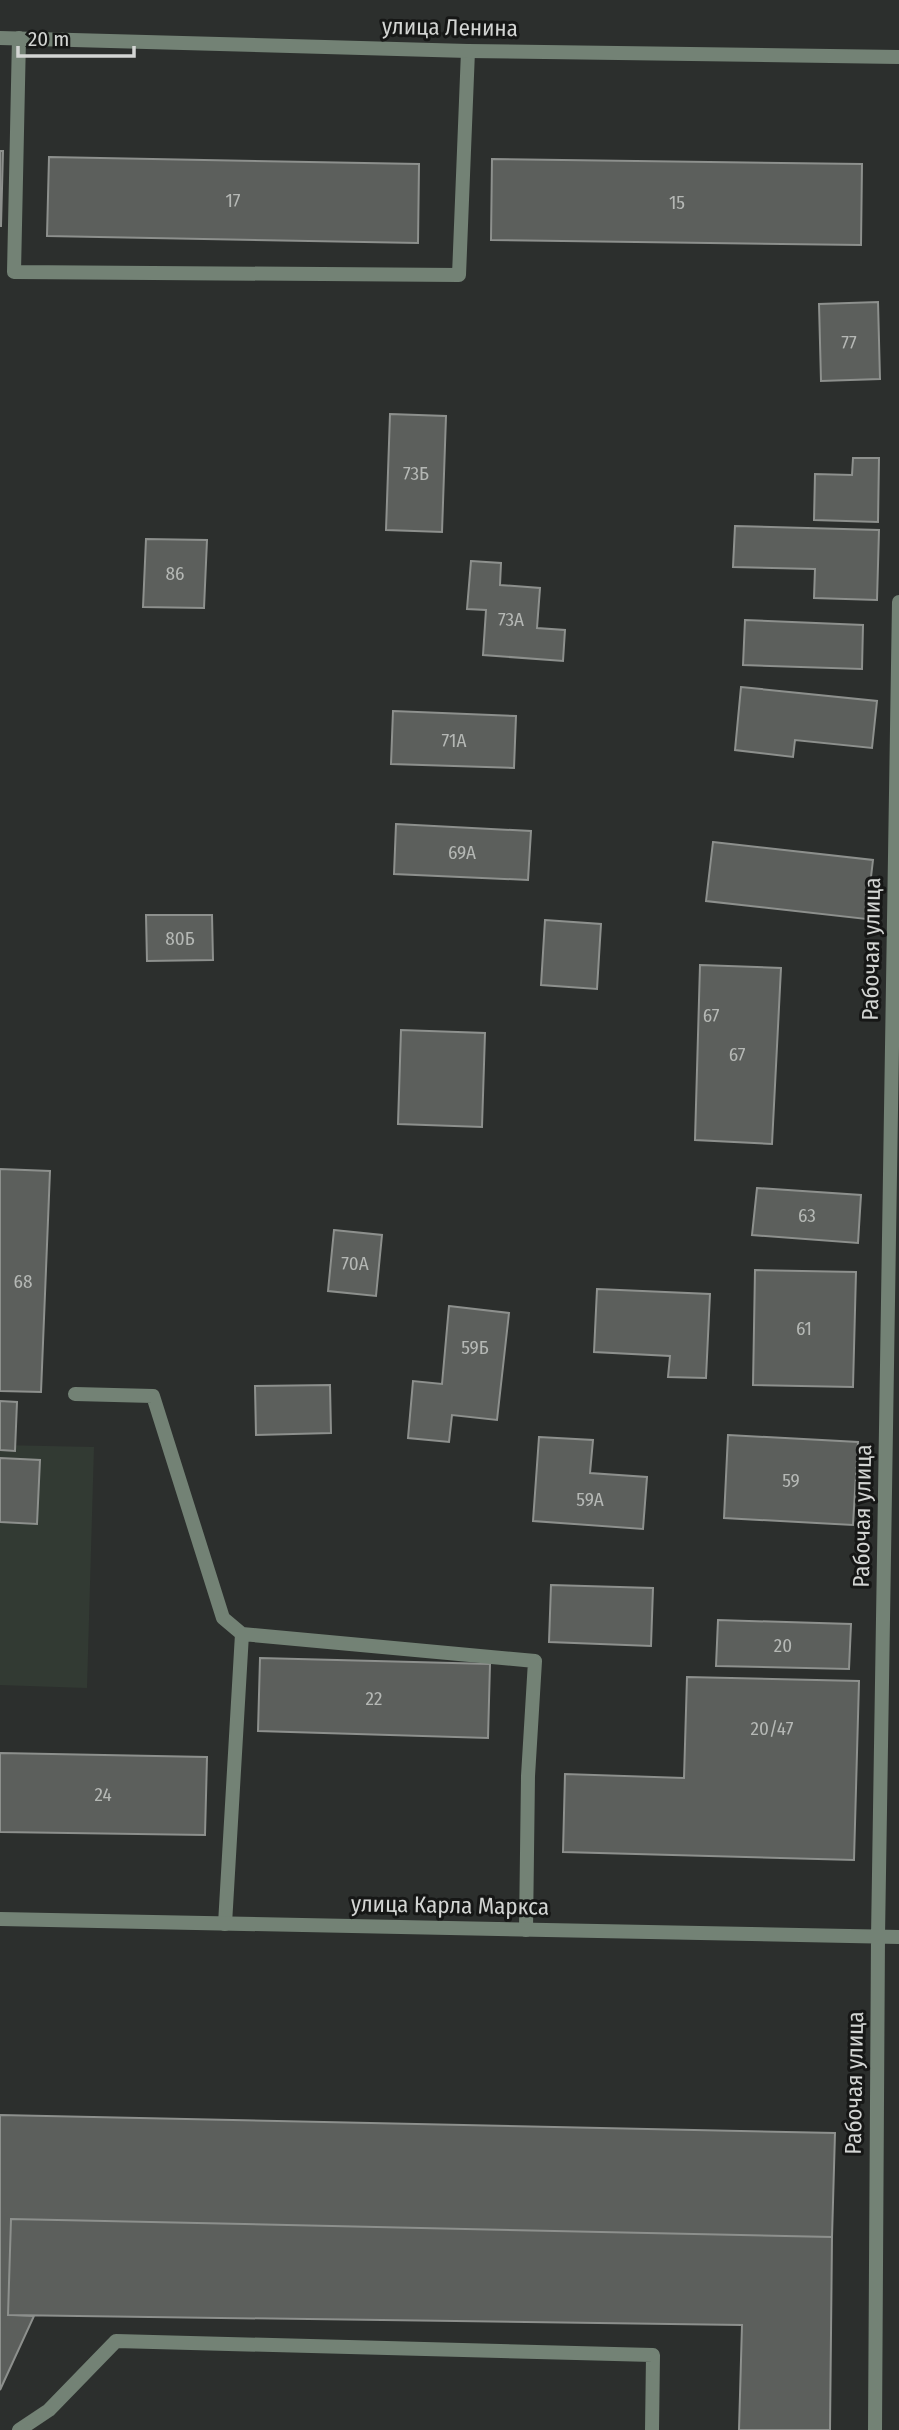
<svg xmlns="http://www.w3.org/2000/svg" width="899" height="2430" font-family="'Fira Sans Condensed',sans-serif">
<style>
.built{fill:#323a33}
.building{fill:#5c5f5c;stroke:#8d908d;stroke-width:2}
.lines{fill:none;stroke-linecap:round;stroke-linejoin:round}
.service{stroke:#738275;stroke-width:14}
.minor{stroke:#738275;stroke-width:14}
.labels{text-anchor:middle;stroke-width:6;stroke-linejoin:round;paint-order:stroke}
.number-label{font-size:19px;fill:#b5b8b5}
.street-label{font-size:23px;fill:#d3d5d3;stroke:#161716}
</style>
<rect width="100%" height="100%" fill="#2c2f2d"/>
<path class="built" d="M 0,1445 L 94,1447 L 87,1688 L 0,1685 Z"/>
<path class="building" d="M 0,151 L 3,151 L 1,226 L 0,226 Z
M 49,157 L 419,164 L 418,243 L 47,236 Z
M 492,159 L 862,164 L 861,245 L 491,240 Z
M 878,302 L 880,379 L 821,381 L 819,304 Z
M 390,414 L 446,416 L 442,532 L 386,530 Z
M 853,458 L 879,458 L 878,522 L 814,520 L 815,474 L 852,475 Z
M 735,526 L 879,530 L 877,600 L 814,598 L 815,569 L 733,567 Z
M 146,539 L 207,540 L 204,608 L 143,607 Z
M 471,561 L 501,563 L 500,585 L 540,588 L 537,628 L 565,630 L 563,661 L 483,655 L 486,610 L 467,609 Z
M 745,620 L 863,625 L 862,669 L 743,665 Z
M 741,687 L 877,701 L 872,748 L 795,740 L 793,757 L 735,750 Z
M 393,711 L 516,716 L 514,768 L 391,764 Z
M 396,824 L 531,831 L 528,880 L 394,874 Z
M 713,842 L 873,860 L 866,919 L 706,901 Z
M 146,915 L 212,915 L 213,960 L 147,961 Z
M 545,920 L 601,924 L 597,989 L 541,985 Z
M 700,965 L 781,968 L 772,1144 L 695,1140 Z
M 401,1030 L 485,1033 L 482,1127 L 398,1124 Z
M 0,1169 L 50,1171 L 41,1392 L 0,1391 Z
M 757,1188 L 861,1195 L 858,1243 L 752,1235 Z
M 334,1230 L 382,1235 L 376,1296 L 328,1291 Z
M 755,1270 L 856,1272 L 853,1387 L 753,1385 Z
M 597,1289 L 710,1294 L 706,1378 L 668,1377 L 670,1356 L 594,1352 Z
M 449,1306 L 509,1313 L 497,1420 L 452,1415 L 449,1442 L 408,1438 L 413,1381 L 442,1384 Z
M 330,1385 L 331,1433 L 256,1435 L 255,1386 Z
M 0,1401 L 17,1402 L 15,1451 L 0,1450 Z
M 728,1435 L 858,1442 L 853,1525 L 724,1518 Z
M 539,1437 L 593,1440 L 590,1473 L 647,1477 L 643,1529 L 533,1521 Z
M 0,1458 L 40,1460 L 37,1524 L 0,1522 Z
M 551,1585 L 653,1588 L 651,1646 L 549,1642 Z
M 718,1620 L 851,1624 L 849,1669 L 716,1666 Z
M 260,1658 L 490,1664 L 488,1738 L 258,1731 Z
M 687,1677 L 859,1681 L 854,1860 L 563,1852 L 565,1774 L 684,1778 Z
M 0,1753 L 207,1757 L 205,1835 L 0,1832 Z
M 0,2115 L 835,2133 L 832,2237 L 11,2219 L 8,2315 L 34,2316 L 0,2390 Z
M 11,2219 L 832,2237 L 830,2430 L 739,2430 L 742,2325 L 8,2315 Z"/>
<g class="lines">
<path class="service" d="M 19,38 L 14,272 L 459,275 L 468,51
M 75,1394 L 153,1396 L 223,1618 L 242,1634
M 225,1924 L 242,1634 L 535,1661 L 528,1776 L 526,1930
M 19,2430 L 49,2410 L 116,2341 L 653,2355 L 652,2430"/>
<path class="minor" d="M 0,38 L 468,51 L 899,57
M 0,1919 L 899,1937
M 875,2430 L 878,1937 L 899,602"/>
</g>
<g class="labels">
<g class="number-label">
<text x="233" y="207">17</text>
<text x="677" y="209">15</text>
<text x="849" y="349">77</text>
<text x="416" y="480">73Б</text>
<text x="175" y="580">86</text>
<text x="511" y="626">73А</text>
<text x="454" y="747">71А</text>
<text x="462" y="859">69А</text>
<text x="180" y="945">80Б</text>
<text x="711" y="1022">67</text>
<text x="737" y="1061">67</text>
<text x="807" y="1222">63</text>
<text x="355" y="1270">70А</text>
<text x="23" y="1288">68</text>
<text x="804" y="1335">61</text>
<text x="475" y="1354">59Б</text>
<text x="791" y="1487">59</text>
<text x="590" y="1506">59А</text>
<text x="783" y="1652">20</text>
<text x="374" y="1705">22</text>
<text x="772" y="1735">20/47</text>
<text x="103" y="1801">24</text>
</g>
<g class="street-label">
<text transform="translate(450 27) rotate(1)" y="8">улица Ленина</text>
<text transform="translate(871 949) rotate(-89)" y="8">Рабочая улица</text>
<text transform="translate(862 1516) rotate(-89)" y="8">Рабочая улица</text>
<text transform="translate(450 1905) rotate(1)" y="8">улица Карла Маркса</text>
<text transform="translate(854 2083) rotate(-89)" y="8">Рабочая улица</text>
</g>
</g>
<path d="M18 46v10h116v-10" fill="none" stroke="#d3d5d3" stroke-width="3.5"/>
<text x="28" y="46" font-size="21" fill="#d3d5d3" stroke="#161716" stroke-width="5" paint-order="stroke">20 m</text>
</svg>
